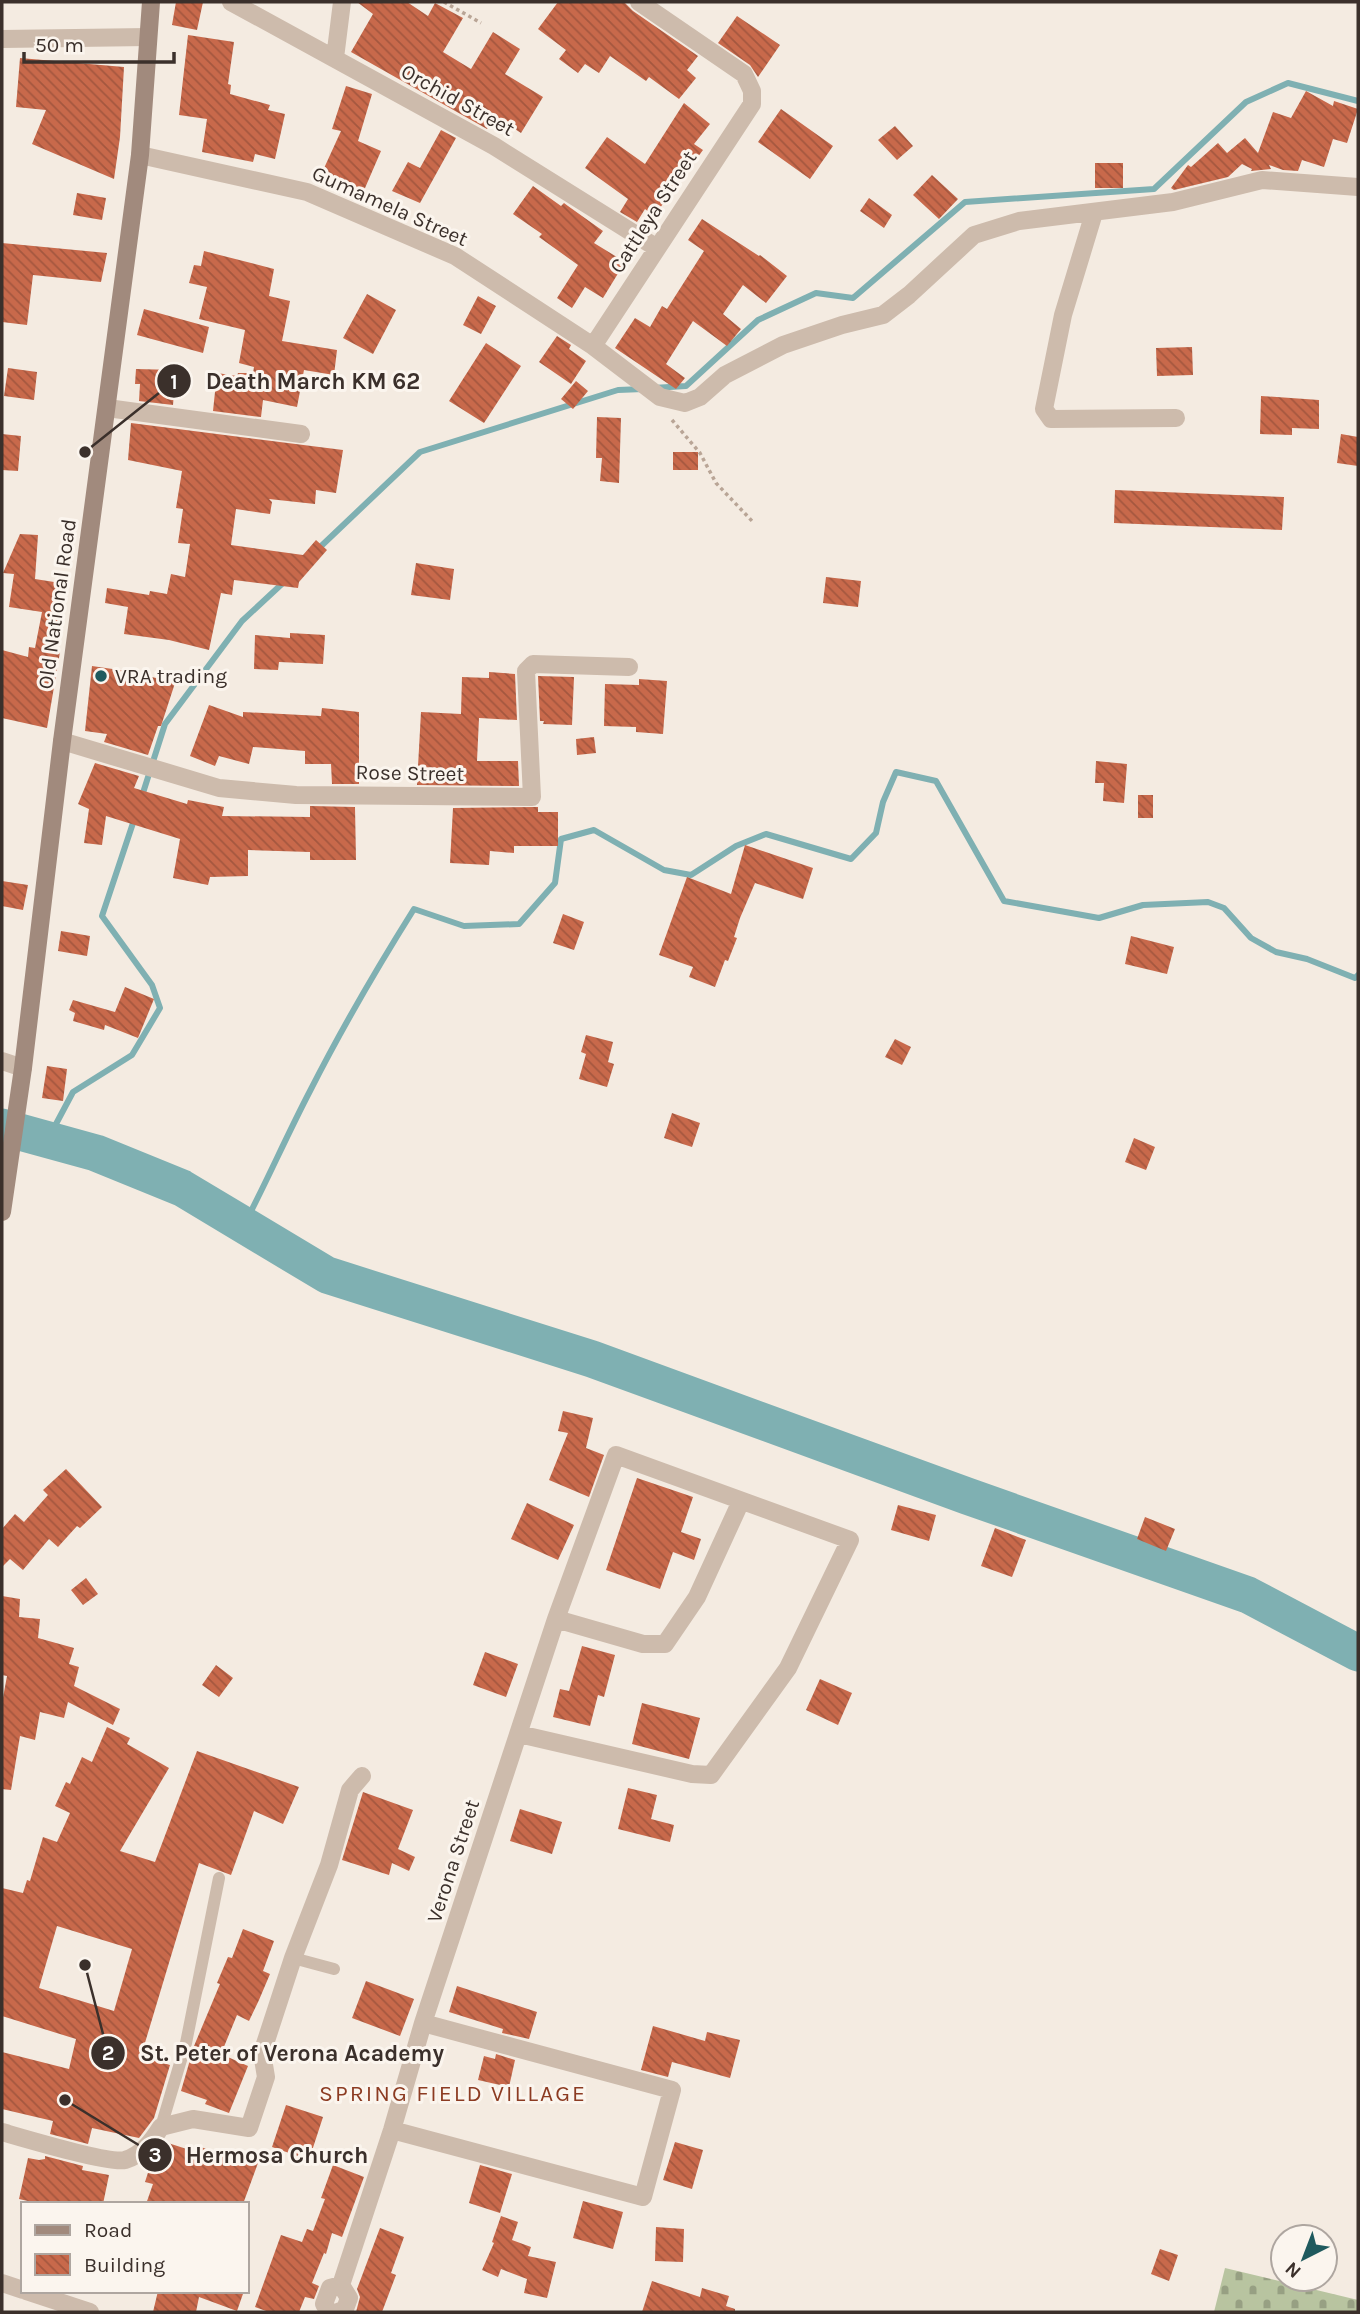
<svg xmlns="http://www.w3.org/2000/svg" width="1360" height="2314" font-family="Karla,sans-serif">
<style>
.cemetery{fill:url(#cemetery-stones)}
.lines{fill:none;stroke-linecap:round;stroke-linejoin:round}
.stream{stroke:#7fb0b2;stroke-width:6}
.river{stroke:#7fb0b2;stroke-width:37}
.building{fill:url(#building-back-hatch);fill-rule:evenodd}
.path{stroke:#b9a596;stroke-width:3.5;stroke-dasharray:3.5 3.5;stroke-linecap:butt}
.service{stroke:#cdbbac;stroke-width:12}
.minor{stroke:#cdbbac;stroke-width:18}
.secondary{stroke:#a18a7d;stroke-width:18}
.poi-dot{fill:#1f5a5e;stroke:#fbf5ee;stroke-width:2.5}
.labels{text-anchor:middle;stroke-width:6;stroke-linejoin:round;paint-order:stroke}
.street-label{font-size:21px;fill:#3b302b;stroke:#fbf5ee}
.poi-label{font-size:21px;fill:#3b302b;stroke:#fbf5ee;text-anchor:start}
.neighbourhood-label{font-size:23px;letter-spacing:2px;fill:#8c3b22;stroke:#fbf5ee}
.leader{fill:none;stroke:#3b302b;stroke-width:2.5}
.callout-dot{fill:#3b302b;stroke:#fbf5ee;stroke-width:2.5}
.mark-label{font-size:21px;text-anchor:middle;font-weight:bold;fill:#fff}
.callout-label{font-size:23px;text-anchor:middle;font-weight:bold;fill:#3b302b;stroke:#fbf5ee;stroke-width:6;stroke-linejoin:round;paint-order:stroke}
</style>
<defs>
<pattern id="cemetery-stones" width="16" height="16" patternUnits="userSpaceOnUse" patternTransform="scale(1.75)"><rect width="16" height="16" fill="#b8c4a0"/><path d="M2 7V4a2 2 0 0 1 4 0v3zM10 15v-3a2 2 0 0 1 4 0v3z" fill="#97a083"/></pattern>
<pattern id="building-back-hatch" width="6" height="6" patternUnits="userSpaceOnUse" patternTransform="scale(1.75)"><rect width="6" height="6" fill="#c8694b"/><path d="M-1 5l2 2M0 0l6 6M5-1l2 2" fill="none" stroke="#a4573f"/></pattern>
</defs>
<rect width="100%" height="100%" fill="#f4ebe1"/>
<path class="cemetery" d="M 1225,2268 L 1358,2300 L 1358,2312 L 1214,2312 Z"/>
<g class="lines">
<path class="stream" d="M 653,388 L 686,386 L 758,320 L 816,293 L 853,298 L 965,202 L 1154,189 L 1246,102 L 1288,83 L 1358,101
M 317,550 L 420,452 L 618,390 L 643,389
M 142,796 L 165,724 L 242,621 L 284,582
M 48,1139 L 73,1092 L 132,1055 L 160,1008 L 152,985 L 102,916 L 135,817
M 244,1225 C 267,1181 287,1135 310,1091 C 342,1028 377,968 414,909 L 464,926 L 519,924 L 555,883 L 561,839 L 594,830 L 664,870 L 691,875 L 736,846 L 766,834 L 851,859 L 876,833 L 883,802 L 896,772 L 936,781 L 1004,901 L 1099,918 L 1143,905 L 1208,902 L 1224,908 L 1251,938 L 1276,952 L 1307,959 L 1355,978 L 1358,975"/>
<path class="river" d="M 2,1127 L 96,1153 L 182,1188 L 327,1275 L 592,1359 L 967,1496 L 1248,1595 L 1358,1653"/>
</g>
<path class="building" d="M 176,2 L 203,2 L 197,30 L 172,25 Z
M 357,2 L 407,2 L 428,16 L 435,3 L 463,18 L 443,52 L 471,69 L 493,32 L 520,49 L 505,74 L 543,97 L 521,133 L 495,116 L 487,129 L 351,52 L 373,14 Z
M 558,2 L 624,2 L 633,11 L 698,56 L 687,70 L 696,78 L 679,99 L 649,77 L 646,81 L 610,56 L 599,73 L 585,64 L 578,73 L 559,59 L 566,50 L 538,29 Z
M 737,16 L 780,45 L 758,77 L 750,65 L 718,43 Z
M 188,35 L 234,42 L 228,84 L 231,85 L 230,94 L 270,105 L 268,110 L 285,114 L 275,159 L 255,154 L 253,162 L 202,152 L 207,119 L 179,115 Z
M 20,58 L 124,67 L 120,137 L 114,179 L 32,144 L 46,110 L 16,107 Z
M 346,86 L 372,94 L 358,141 L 381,151 L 362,195 L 320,177 L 341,131 L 332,129 Z
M 1306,91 L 1333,106 L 1334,101 L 1358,109 L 1347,143 L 1333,139 L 1324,167 L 1302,160 L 1298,171 L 1283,170 L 1269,165 L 1271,169 L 1251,171 L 1252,169 L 1242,164 L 1228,177 L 1174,190 L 1171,188 L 1188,165 L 1191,167 L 1218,143 L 1227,153 L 1245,138 L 1258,153 L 1273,112 L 1291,118 Z
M 684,103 L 710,124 L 694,144 L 703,150 L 654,216 L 645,209 L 637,222 L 620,212 L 628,199 L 585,168 L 607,137 L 645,164 Z
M 781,109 L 833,146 L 810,179 L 758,142 Z
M 895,126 L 913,146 L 897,160 L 878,140 Z
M 441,130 L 456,138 L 420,203 L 392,191 L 408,162 L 420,168 Z
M 1095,163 L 1123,163 L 1123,188 L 1095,188 Z
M 932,175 L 958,199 L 939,219 L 913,195 Z
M 533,186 L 561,206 L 564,203 L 568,206 L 603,231 L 594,243 L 625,262 L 603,298 L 585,287 L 572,308 L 557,298 L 578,265 L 539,237 L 542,234 L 513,214 Z
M 77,193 L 106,198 L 102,220 L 73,215 Z
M 869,198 L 892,215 L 884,228 L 860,211 Z
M 702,219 L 759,256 L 760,255 L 787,276 L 766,303 L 743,285 L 723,314 L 741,329 L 727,346 L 693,321 L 666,364 L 685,378 L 676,389 L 615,348 L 635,318 L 650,327 L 662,306 L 667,309 L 704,251 L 688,240 Z
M 2,243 L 107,253 L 101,282 L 33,275 L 27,325 L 2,322 Z
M 204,251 L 274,269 L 269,296 L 290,301 L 282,341 L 337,350 L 334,375 L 304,370 L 297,407 L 263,400 L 261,417 L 213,411 L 217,373 L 237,376 L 238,373 L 253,373 L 254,367 L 239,363 L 245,330 L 199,319 L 207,287 L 189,283 L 194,265 L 201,266 Z
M 367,294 L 396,310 L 373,354 L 343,338 Z
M 478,296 L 496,306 L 481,334 L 463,325 Z
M 144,309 L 209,327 L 203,353 L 137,335 Z
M 557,336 L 571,345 L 569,349 L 586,361 L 571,384 L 539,362 Z
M 486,343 L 521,366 L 484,423 L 449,401 Z
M 1192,347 L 1193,375 L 1157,376 L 1156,348 Z
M 8,368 L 37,372 L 34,400 L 4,396 Z
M 136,369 L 176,370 L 173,405 L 139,401 L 140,384 L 135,384 Z
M 576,381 L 588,391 L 573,409 L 561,399 Z
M 1261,396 L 1319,400 L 1319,429 L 1292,428 L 1292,435 L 1260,434 Z
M 597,417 L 621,418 L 619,483 L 600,481 L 602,458 L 596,458 Z
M 131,423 L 343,450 L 336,493 L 316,490 L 315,504 L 269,499 L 272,502 L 270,514 L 236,509 L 231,545 L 303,555 L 316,540 L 327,550 L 299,582 L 298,588 L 234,580 L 232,595 L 221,593 L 209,650 L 169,640 L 124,634 L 128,607 L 105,603 L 107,588 L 149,595 L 150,591 L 167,594 L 171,574 L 185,577 L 190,544 L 178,543 L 183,509 L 176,508 L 182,471 L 128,460 Z
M 2,434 L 21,436 L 18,471 L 2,470 Z
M 1341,434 L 1358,437 L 1358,466 L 1337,463 Z
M 673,452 L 698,452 L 698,470 L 673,470 Z
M 1115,490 L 1284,497 L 1282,530 L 1114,523 Z
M 20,534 L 38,535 L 35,579 L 67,584 L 57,651 L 60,652 L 47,728 L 2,718 L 2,650 L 28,657 L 29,647 L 35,648 L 42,612 L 9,607 L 14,574 L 3,573 Z
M 416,563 L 454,569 L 450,600 L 411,595 Z
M 826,577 L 861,581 L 858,607 L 823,603 Z
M 290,633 L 325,635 L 323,664 L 279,662 L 278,670 L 254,669 L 255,635 L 290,638 Z
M 92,666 L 133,672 L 175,683 L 161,726 L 158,726 L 148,755 L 104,742 L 107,734 L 85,731 Z
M 489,672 L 515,674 L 517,720 L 479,718 L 477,761 L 518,761 L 519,786 L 417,785 L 421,712 L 461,714 L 462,677 L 489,678 Z
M 538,676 L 574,677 L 572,725 L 543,724 L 544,721 L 540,721 Z
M 639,679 L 667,681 L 663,734 L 636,732 L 636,727 L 604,726 L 605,684 L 639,685 Z
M 209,705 L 243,717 L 243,712 L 321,716 L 322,708 L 359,712 L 359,784 L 332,784 L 331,764 L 305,764 L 305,751 L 253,747 L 249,764 L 219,756 L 215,766 L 190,756 Z
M 594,737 L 596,753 L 577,755 L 576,739 Z
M 1096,761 L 1127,764 L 1124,803 L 1103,801 L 1104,783 L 1095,783 Z
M 95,763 L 139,776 L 134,788 L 187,804 L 188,800 L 224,807 L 222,816 L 310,817 L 310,806 L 355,807 L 356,860 L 310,860 L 310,852 L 248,850 L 248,876 L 210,877 L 208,885 L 173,878 L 180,839 L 106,816 L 102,845 L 84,843 L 89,809 L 78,804 Z
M 1138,795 L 1153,795 L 1153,818 L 1138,818 Z
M 538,807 L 538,812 L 558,812 L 558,846 L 514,846 L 514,853 L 490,851 L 489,865 L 450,863 L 453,808 Z
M 745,845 L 813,868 L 803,899 L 755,883 L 740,918 L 734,937 L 737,938 L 728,961 L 725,960 L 715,987 L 689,977 L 693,967 L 659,955 L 687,877 L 731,894 Z
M 2,881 L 28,885 L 23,910 L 2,906 Z
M 563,914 L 584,922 L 574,950 L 553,943 Z
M 61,931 L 90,936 L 87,956 L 58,951 Z
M 1131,936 L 1174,947 L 1167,974 L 1125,964 Z
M 125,987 L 154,999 L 138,1038 L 105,1025 L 104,1030 L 73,1021 L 75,1013 L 69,1010 L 73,1000 L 115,1012 Z
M 586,1035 L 613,1042 L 608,1062 L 614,1064 L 607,1087 L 579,1079 L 586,1054 L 581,1052 Z
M 895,1039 L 911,1047 L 902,1065 L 885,1057 Z
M 47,1066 L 67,1069 L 63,1101 L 42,1098 Z
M 672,1113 L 700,1123 L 692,1147 L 664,1138 Z
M 1134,1138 L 1155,1147 L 1146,1170 L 1125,1162 Z
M 563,1411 L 593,1418 L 586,1448 L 604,1455 L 589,1497 L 549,1480 L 568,1433 L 558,1431 Z
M 66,1469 L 102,1507 L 80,1528 L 77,1526 L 58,1547 L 49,1539 L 23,1570 L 10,1559 L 2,1567 L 2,1529 L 15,1514 L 24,1522 L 48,1495 L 43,1490 Z
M 637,1478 L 693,1497 L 681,1532 L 701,1539 L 694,1560 L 673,1552 L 660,1589 L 606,1570 Z
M 527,1503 L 574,1525 L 558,1560 L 511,1539 Z
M 898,1505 L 936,1515 L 929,1541 L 891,1530 Z
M 1145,1517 L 1175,1529 L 1166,1551 L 1137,1539 Z
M 995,1528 L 1026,1540 L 1012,1577 L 981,1566 Z
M 86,1578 L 98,1594 L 83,1605 L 71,1590 Z
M 2,1596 L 20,1599 L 19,1617 L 40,1619 L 38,1638 L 74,1648 L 69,1664 L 79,1667 L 74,1686 L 120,1709 L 113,1725 L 68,1702 L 64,1718 L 40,1712 L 35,1740 L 20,1736 L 11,1790 L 2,1789 L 2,1703 L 7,1676 L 2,1675 Z
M 582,1646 L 615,1655 L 604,1697 L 598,1695 L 590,1726 L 553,1717 L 560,1689 L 569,1691 Z
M 485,1652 L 518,1664 L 506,1697 L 473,1685 Z
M 216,1665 L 233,1678 L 219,1697 L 202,1685 Z
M 820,1679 L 852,1693 L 838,1725 L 806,1710 Z
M 642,1703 L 700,1718 L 689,1759 L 632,1744 Z
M 107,1727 L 130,1738 L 127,1744 L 169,1768 L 120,1851 L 155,1862 L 197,1751 L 299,1787 L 283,1824 L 254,1811 L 231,1875 L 199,1863 L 141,2056 L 170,2065 L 154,2118 L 139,2138 L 92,2128 L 88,2144 L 50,2134 L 53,2121 L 2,2109 L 2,2052 L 69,2069 L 76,2039 L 2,2016 L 2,1888 L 23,1893 L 27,1880 L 30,1881 L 43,1837 L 57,1842 L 70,1813 L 55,1806 L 66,1782 L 70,1784 L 82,1757 L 92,1762 ZM 57,1926 L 132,1949 L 114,2011 L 39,1988 Z
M 628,1788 L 657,1795 L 651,1819 L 674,1825 L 670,1842 L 618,1829 Z
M 363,1792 L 413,1810 L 398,1849 L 415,1857 L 409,1871 L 392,1863 L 389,1875 L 342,1860 Z
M 520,1809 L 562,1822 L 552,1854 L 510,1841 Z
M 243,1929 L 274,1941 L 263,1971 L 270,1974 L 259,2000 L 249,2021 L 237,2015 L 221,2054 L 248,2066 L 229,2113 L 205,2104 L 207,2100 L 181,2091 L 194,2046 L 220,1984 L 217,1983 L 228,1957 L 232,1958 Z
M 366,1981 L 414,1999 L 400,2036 L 352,2018 Z
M 457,1986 L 537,2012 L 529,2039 L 502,2033 L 503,2029 L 449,2012 Z
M 653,2026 L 705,2041 L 707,2032 L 740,2040 L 730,2078 L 672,2062 L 668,2077 L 641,2070 Z
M 496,2054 L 515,2060 L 509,2087 L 478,2080 L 484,2056 L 495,2059 Z
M 286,2105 L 323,2117 L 309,2160 L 272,2147 Z
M 165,2142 L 199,2153 L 201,2147 L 235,2160 L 237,2155 L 258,2163 L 243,2204 L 146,2204 L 153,2184 L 145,2182 L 154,2154 Z
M 675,2142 L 703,2150 L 692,2189 L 663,2180 Z
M 45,2156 L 83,2166 L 82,2170 L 109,2175 L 103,2204 L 41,2204 L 19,2199 L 28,2158 L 39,2160 L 45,2159 Z
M 333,2165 L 364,2177 L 342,2237 L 332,2233 L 326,2254 L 324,2253 L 312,2283 L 319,2286 L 314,2299 L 305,2297 L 299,2312 L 269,2312 L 255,2307 L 281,2235 L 302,2242 L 307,2229 L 313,2231 L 325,2199 L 321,2198 Z
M 480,2165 L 512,2174 L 500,2213 L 469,2203 Z
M 583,2201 L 623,2212 L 613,2249 L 573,2238 Z
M 501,2216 L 518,2222 L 512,2240 L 531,2247 L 528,2256 L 556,2262 L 547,2298 L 524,2293 L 527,2279 L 501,2269 L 498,2277 L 482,2270 L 494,2243 L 492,2242 Z
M 656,2227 L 684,2229 L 683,2262 L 655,2261 Z
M 380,2228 L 404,2237 L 391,2273 L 396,2275 L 382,2312 L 356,2312 L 360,2297 L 357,2289 Z
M 1160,2249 L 1178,2255 L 1169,2281 L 1151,2274 Z
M 652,2281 L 700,2297 L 702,2288 L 729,2296 L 726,2306 L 735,2309 L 735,2312 L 642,2312 Z
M 158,2291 L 244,2291 L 237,2311 L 199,2297 L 196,2312 L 153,2312 Z"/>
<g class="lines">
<path class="path" d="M 444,2 L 481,23
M 672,420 L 700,453 L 716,483 L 753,522"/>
<path class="service" d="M 293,1958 L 334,1969
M 161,2127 L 186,2043 L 219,1878"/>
<path class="minor" d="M 231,2 L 494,146 L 657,248
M 2,39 L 148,37
M 335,58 L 342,2
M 140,155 L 307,192 L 455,256 L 593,346 L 660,397 L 685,403 L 700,397 L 725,375 L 783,345 L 842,325 L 883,315 L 909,295 L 974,235 L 1019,221 L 1173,202 L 1262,180 L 1358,187
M 1094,213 L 1063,315 L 1044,409 L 1051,419 L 1176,418
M 593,346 L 752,104 L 752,91 L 744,74 L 639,2
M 107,408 L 301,434
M 62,741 L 219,788 L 296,795 L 532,797 L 526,671 L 533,664 L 629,667
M 2,1061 L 23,1068
M 556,1619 L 643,1644 L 665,1644 L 697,1597 L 741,1501
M 392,2130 L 643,2197 L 672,2090 L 423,2023
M 2,2132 C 23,2138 110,2164 125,2160 C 142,2155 152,2141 161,2127 L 193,2119 L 249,2128 L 266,2077 L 262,2053 L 293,1958 L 329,1865 L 350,1790 L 362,1776
M 2,2283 L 23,2290
M 26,2291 L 90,2312
M 329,2312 L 324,2304 L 330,2288 L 341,2285
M 338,2312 L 345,2309 L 349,2298 L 341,2285 L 392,2130 L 423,2023 L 556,1619 L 616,1455 L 850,1540 L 788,1668 L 711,1775 L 692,1774 L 519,1734"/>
<path class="secondary" d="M 2,1212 L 23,1068 L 62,741 L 140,155 L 151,2"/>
</g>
<circle class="poi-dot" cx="101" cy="676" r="7"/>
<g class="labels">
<g class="street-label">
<text transform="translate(458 100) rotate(29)" y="7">Orchid Street</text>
<text transform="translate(390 206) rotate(24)" y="7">Gumamela Street</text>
<text transform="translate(653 212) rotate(-57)" y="7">Cattleya Street</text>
<text transform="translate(57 604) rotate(-82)" y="7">Old National Road</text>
<text transform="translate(410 773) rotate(1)" y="7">Rose Street</text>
<text transform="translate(453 1861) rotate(-72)" y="7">Verona Street</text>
</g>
<g class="poi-label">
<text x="115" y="683">VRA trading</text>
</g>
<g class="neighbourhood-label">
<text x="453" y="2101">SPRING FIELD VILLAGE</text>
</g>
</g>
<path class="leader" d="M85 452L174 381M85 1965L108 2053M65 2100L155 2155"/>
<g class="callout-dot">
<circle cx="85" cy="452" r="7"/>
<circle cx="85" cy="1965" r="7"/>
<circle cx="65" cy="2100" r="7"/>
<circle cx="174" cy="381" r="18"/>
<circle cx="108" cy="2053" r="18"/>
<circle cx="155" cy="2155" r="18"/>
</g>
<g class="mark-label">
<text x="174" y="389">1</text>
<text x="108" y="2060">2</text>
<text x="155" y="2162">3</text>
</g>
<g class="callout-label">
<text x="313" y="389">Death March KM 62</text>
<text x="292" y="2061">St. Peter of Verona Academy</text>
<text x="277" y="2163">Hermosa Church</text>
</g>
<rect width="1360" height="2314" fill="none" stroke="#3b302b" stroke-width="7"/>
<rect x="21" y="2202" width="228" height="91" fill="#fbf5ee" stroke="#aea6a0" stroke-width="2"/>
<rect x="35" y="2225" width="35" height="10" fill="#a18a7d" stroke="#aea6a0" stroke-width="2"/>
<text x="84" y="2237" font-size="21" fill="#3b302b">Road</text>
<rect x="35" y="2254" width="35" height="21" fill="url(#building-back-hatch)" stroke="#aea6a0" stroke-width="2"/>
<text x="84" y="2272" font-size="21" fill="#3b302b">Building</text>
<g transform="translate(1304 2258) rotate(222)"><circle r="33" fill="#fbf5ee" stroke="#aea6a0" stroke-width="2"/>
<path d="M0-5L12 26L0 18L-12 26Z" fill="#1f5a5e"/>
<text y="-10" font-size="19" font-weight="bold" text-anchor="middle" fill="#3b302b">N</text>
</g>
<path d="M24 52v10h150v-10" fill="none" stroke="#3b302b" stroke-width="3.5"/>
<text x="35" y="52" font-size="21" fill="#3b302b" stroke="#fbf5ee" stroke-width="5" paint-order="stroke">50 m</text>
</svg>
